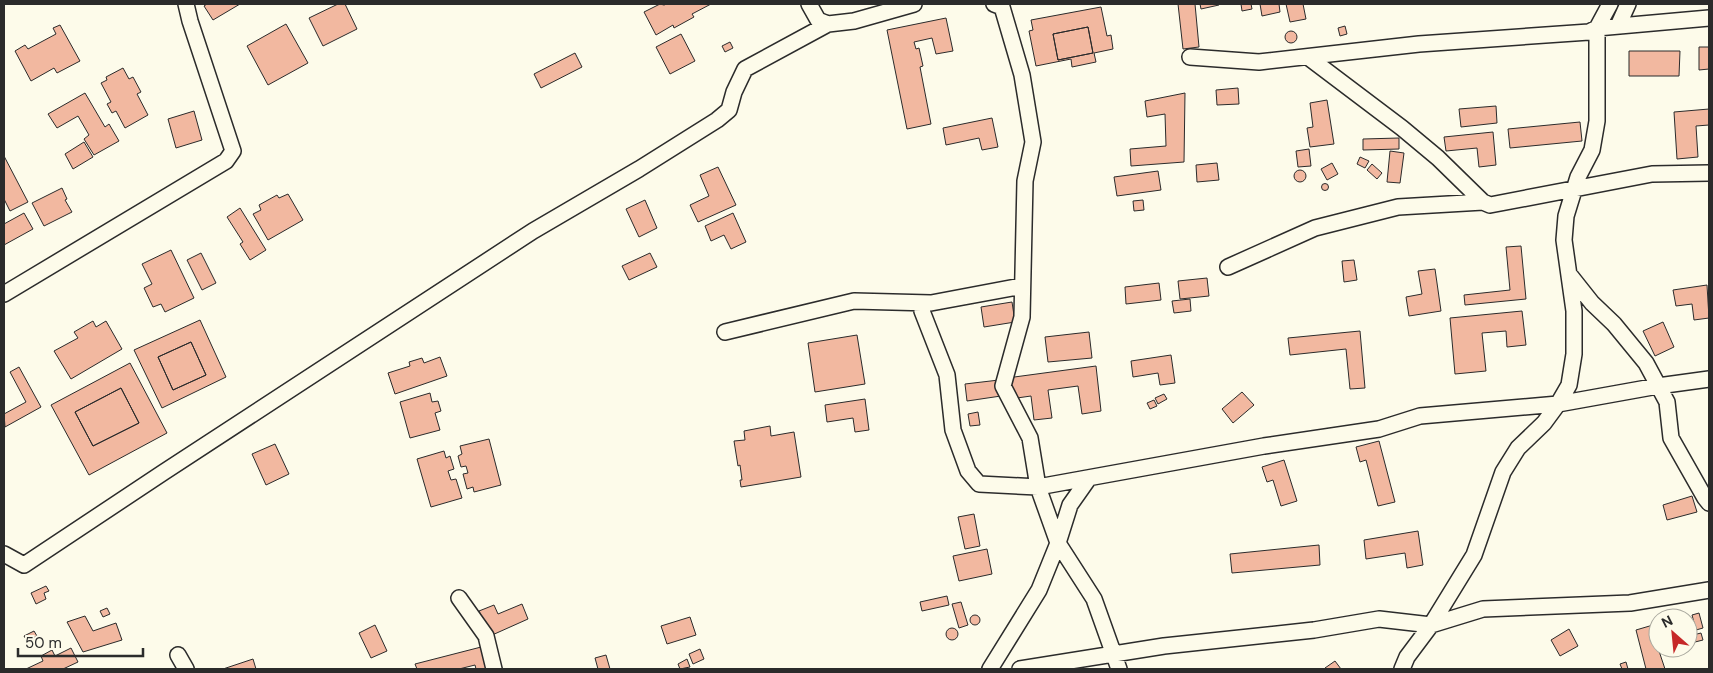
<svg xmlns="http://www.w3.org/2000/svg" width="1713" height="673" font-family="'DM Sans',sans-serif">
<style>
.building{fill:#f2b8a0;stroke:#2b2b2b;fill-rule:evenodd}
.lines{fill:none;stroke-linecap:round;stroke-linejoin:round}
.minor-casing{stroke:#2b2b2b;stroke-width:18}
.minor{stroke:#fdfbea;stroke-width:15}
</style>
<rect width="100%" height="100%" fill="#fdfbea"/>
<path class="building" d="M 207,4 L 240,4 L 213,20 L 204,6 Z
M 338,4 L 345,4 L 357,29 L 323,46 L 309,18 Z
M 660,4 L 664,5 L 667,4 L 711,4 L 692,14 L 694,17 L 674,28 L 673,25 L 656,35 L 644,12 Z
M 1178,4 L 1195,4 L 1199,47 L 1183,49 Z
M 1200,4 L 1219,4 L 1219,5 L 1201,9 Z
M 1241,4 L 1251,4 L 1252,9 L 1242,11 Z
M 1260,4 L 1279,4 L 1280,12 L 1262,16 Z
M 1286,4 L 1303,4 L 1306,19 L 1290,22 Z
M 1101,7 L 1107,36 L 1111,35 L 1113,49 L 1094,53 L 1096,62 L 1072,67 L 1071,59 L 1036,66 L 1029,31 L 1033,30 L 1031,20 ZM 1088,27 L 1093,53 L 1058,60 L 1053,34 Z
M 946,18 L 953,51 L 936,54 L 932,38 L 914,42 L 916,49 L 919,48 L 923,66 L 920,67 L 931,124 L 907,129 L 887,30 Z
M 286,24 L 308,63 L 268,85 L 247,46 Z
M 60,25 L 80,61 L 57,73 L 54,68 L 31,81 L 15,51 L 25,45 L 28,49 L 56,34 L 53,28 Z
M 1345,26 L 1347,34 L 1340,36 L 1338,28 Z
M 1088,27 L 1093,53 L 1058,60 L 1053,34 Z
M1285 37a6 6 0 1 1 12 0a6 6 0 1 1-12 0Z
M 681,34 L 695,61 L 670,74 L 656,47 Z
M 730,42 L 733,48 L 725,52 L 722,46 Z
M 1699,47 L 1709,47 L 1709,69 L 1699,70 Z
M 1629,51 L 1680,51 L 1679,76 L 1629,76 Z
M 575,53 L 582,67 L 541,88 L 534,74 Z
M 123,68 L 129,79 L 133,77 L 141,92 L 137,94 L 148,115 L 125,128 L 116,111 L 112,113 L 107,104 L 111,102 L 101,83 L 107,80 L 106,77 Z
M 1238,88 L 1239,104 L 1217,105 L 1216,90 Z
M 85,93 L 105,127 L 109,124 L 119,141 L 94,155 L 84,139 L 89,135 L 78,116 L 57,128 L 48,114 Z
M 1185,93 L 1184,162 L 1131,166 L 1130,149 L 1166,146 L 1165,114 L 1147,117 L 1145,101 Z
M 1327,100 L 1334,144 L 1310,147 L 1307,128 L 1313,127 L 1310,103 Z
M 1496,106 L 1497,123 L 1461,127 L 1459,109 Z
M 1709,109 L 1709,125 L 1696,126 L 1698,157 L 1677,159 L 1674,112 Z
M 194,111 L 202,140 L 176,148 L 168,119 Z
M 992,118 L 998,147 L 982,150 L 979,138 L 946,145 L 943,128 Z
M 1580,122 L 1582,141 L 1510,148 L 1508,129 Z
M 1493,132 L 1496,165 L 1479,167 L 1477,148 L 1446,151 L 1444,137 Z
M 1399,138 L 1399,149 L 1363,150 L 1363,139 Z
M 84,142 L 93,157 L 73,169 L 65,154 Z
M 1309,149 L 1311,166 L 1298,167 L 1296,151 Z
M 1390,151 L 1404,153 L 1400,183 L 1387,182 Z
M 4,156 L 28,202 L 10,211 L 4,199 Z
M 1360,157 L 1369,161 L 1365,168 L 1357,164 Z
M 1217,163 L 1219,180 L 1197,182 L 1196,165 Z
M 1332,163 L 1338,174 L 1327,180 L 1321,169 Z
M 1372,164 L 1382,173 L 1377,179 L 1367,170 Z
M 718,167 L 736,205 L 698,222 L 690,205 L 709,196 L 700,175 Z
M1294 176a6 6 0 1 1 12 0a6 6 0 1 1-12 0Z
M 1158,171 L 1161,190 L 1117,196 L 1114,177 Z
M1321.5 187a3.5 3.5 0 1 1 7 0a3.5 3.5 0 1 1-7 0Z
M 62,188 L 67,199 L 65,200 L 72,212 L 44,226 L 32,203 Z
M 288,194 L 303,220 L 268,240 L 253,214 L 261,210 L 259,205 L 277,195 L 279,198 Z
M 645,200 L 657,228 L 639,237 L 626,209 Z
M 1143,200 L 1144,210 L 1134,211 L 1133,201 Z
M 240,208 L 266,250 L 250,260 L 240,244 L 243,242 L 227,217 Z
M 24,213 L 33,229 L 4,245 L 4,224 Z
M 733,213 L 746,242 L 731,249 L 724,235 L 711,241 L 705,226 Z
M 1521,246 L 1526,299 L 1465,305 L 1464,295 L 1510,290 L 1506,247 Z
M 171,250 L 194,298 L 165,312 L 161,304 L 153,307 L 144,288 L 152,284 L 142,264 Z
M 201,253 L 216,283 L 202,290 L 187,260 Z
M 650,253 L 657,267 L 629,280 L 622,266 Z
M 1354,260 L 1357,280 L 1344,282 L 1342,261 Z
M 1435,269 L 1441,311 L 1409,316 L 1406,297 L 1422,294 L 1418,271 Z
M 1207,278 L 1209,296 L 1180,299 L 1178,281 Z
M 1159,283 L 1161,300 L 1126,304 L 1125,287 Z
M 1707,285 L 1709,318 L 1694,320 L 1692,304 L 1676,306 L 1673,290 Z
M 1190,299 L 1191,311 L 1174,313 L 1172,301 Z
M 1012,302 L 1015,322 L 984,327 L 981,307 Z
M 1522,311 L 1526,345 L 1507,347 L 1506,331 L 1482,333 L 1486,371 L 1455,374 L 1450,318 Z
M 200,320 L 226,377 L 162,408 L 134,350 ZM 191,342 L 206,375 L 173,390 L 158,357 Z
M 93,321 L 96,327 L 106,321 L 122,349 L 71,379 L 54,351 L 78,338 L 74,332 Z
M 1663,322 L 1674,347 L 1655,356 L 1643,331 Z
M 1360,331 L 1365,388 L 1350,389 L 1346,349 L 1290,355 L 1288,338 Z
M 1089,332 L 1092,358 L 1048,362 L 1045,337 Z
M 857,335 L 865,384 L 815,392 L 808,343 Z
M 191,342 L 206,375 L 173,390 L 158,357 Z
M 1171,355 L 1175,383 L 1160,385 L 1158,373 L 1133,377 L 1131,361 Z
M 440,357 L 447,376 L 395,394 L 388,373 L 410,366 L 409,362 L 422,358 L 424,363 Z
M 130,363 L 167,433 L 89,475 L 51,405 ZM 121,388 L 139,423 L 93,446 L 75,412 Z
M 1096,366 L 1101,411 L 1082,414 L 1078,386 L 1048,390 L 1052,418 L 1034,420 L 1031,396 L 1010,399 L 1007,378 Z
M 19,367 L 41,407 L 5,427 L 4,414 L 26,402 L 10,372 Z
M 999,380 L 1001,396 L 967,401 L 965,384 Z
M 121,388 L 139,423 L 93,446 L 75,412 Z
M 1242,392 L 1254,405 L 1233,423 L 1222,409 Z
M 430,393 L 432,402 L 438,401 L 441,411 L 435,413 L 440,430 L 410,438 L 400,402 Z
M 1164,394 L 1167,399 L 1158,404 L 1155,398 Z
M 865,399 L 869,430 L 855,432 L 853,418 L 827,422 L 825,405 Z
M 1154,400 L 1157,406 L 1150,409 L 1147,403 Z
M 978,412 L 980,425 L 970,426 L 968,414 Z
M 770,426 L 771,436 L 794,432 L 801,477 L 741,487 L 740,480 L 742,480 L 740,465 L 738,466 L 734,441 L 745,440 L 744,431 Z
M 489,439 L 501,485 L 474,492 L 473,487 L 467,489 L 463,474 L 468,473 L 466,466 L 461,467 L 458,456 L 462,454 L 460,446 Z
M 1379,441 L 1395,502 L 1378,506 L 1366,460 L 1360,462 L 1356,447 Z
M 275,444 L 289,474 L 266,485 L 252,454 Z
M 444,451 L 446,458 L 450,456 L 454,469 L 448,471 L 451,480 L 456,479 L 462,498 L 431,507 L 417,459 Z
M 1284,460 L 1297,501 L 1281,506 L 1273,480 L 1267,482 L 1262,467 Z
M 1692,496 L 1697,512 L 1667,520 L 1663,505 Z
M 974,514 L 980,546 L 965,549 L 958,517 Z
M 1418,531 L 1423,565 L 1407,568 L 1405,553 L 1366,559 L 1364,540 Z
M 1319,545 L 1320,565 L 1232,573 L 1230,554 Z
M 987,549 L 992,574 L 959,581 L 953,556 Z
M 46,586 L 49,591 L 44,593 L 46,599 L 36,604 L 31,593 Z
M 947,596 L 949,605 L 922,611 L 920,602 Z
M 961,602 L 968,625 L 959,628 L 952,604 Z
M 522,604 L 528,619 L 490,636 L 479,611 L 494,605 L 498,614 Z
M 107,608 L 110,614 L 103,617 L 100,611 Z
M 1699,613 L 1703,628 L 1696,630 L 1692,615 Z
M970 620a5 5 0 1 1 10 0a5 5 0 1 1-10 0Z
M 85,616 L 93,631 L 116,623 L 122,640 L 83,652 L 67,622 Z
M 690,617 L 696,635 L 667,644 L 661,626 Z
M 375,625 L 387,651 L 371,658 L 359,633 Z
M 1653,625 L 1658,648 L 1665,669 L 1646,669 L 1636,630 Z
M946 634a6 6 0 1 1 12 0a6 6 0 1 1-12 0Z
M 1569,629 L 1578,646 L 1560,656 L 1551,640 Z
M 34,631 L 37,636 L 27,641 L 24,636 Z
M 1701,633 L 1703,640 L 1695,642 L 1693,635 Z
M 485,646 L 490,669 L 476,669 L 475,665 L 459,669 L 417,669 L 415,664 Z
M 71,648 L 78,662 L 63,669 L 26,669 L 43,661 L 41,656 L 52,650 L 55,656 Z
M 700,649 L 704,659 L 693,664 L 689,654 Z
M 606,655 L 610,669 L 598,669 L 595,658 Z
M 253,659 L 256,669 L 223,669 Z
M 687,659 L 690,667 L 680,669 L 678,664 Z
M 1335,661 L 1341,669 L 1327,669 L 1325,668 Z
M 1626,662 L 1628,669 L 1622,669 L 1620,664 Z"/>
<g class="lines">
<g class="minor-casing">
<path id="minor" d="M 809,4 L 818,20 L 828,24 L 854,21 L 914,4
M 994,4 L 1002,7 L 1022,75 L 1033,142 L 1025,181 L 1022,317 L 1003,386 L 1030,438 L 1038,487 L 1058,543 L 1094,599 L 1119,669
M 1618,26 L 1628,4
M 1190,57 L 1259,62 L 1419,44 L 1589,32 L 1597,28 L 1709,18
M 1308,57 L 1402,128 L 1438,158 L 1483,202 L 1490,205 L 1652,174 L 1709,173
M 1228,267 L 1315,228 L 1398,207 L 1483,202
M 1569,274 L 1592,303 L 1614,324 L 1646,363 L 1667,402 L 1671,438 L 1705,498 L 1709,503
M 4,294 L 226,161 L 233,151 L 190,21 L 186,4
M 922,311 L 947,375 L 953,430 L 968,471 L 979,484 L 1038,487 L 1264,446 L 1379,429 L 1420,416 L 1558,404 L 1658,386 L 1709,379
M 725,332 L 854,301 L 931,303 L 1022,286
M 4,554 L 24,565 L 164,472 L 533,231 L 639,169 L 717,120 L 729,110 L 734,92 L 745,69 L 828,24
M 459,598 L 486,636 L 494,669
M 178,655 L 186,669
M 990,669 L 1039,590 L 1058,543 L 1070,505 L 1089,478
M 1020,669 L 1164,646 L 1314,630 L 1379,619 L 1431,625 L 1483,609 L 1630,603 L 1709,590
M 1402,669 L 1407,657 L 1431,625 L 1474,555 L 1503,472 L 1518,448 L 1544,423 L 1558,404 L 1569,385 L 1574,354 L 1574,311 L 1564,240 L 1566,216 L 1578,177 L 1592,150 L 1597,121 L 1597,28 L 1610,4"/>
</g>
<use href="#minor" class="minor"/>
</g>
<rect width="1713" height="673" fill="none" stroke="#2b2b2b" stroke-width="10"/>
<g transform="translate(1673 633) rotate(333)"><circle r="24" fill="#fdfbea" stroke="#a9a89e"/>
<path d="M0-4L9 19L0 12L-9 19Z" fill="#c62828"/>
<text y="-8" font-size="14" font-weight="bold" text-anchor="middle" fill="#2b2b2b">N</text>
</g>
<path d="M18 648v8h125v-8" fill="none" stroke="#2b2b2b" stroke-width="2.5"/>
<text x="25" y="648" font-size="15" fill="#2b2b2b" stroke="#fdfbea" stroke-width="4" paint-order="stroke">50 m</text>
</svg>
